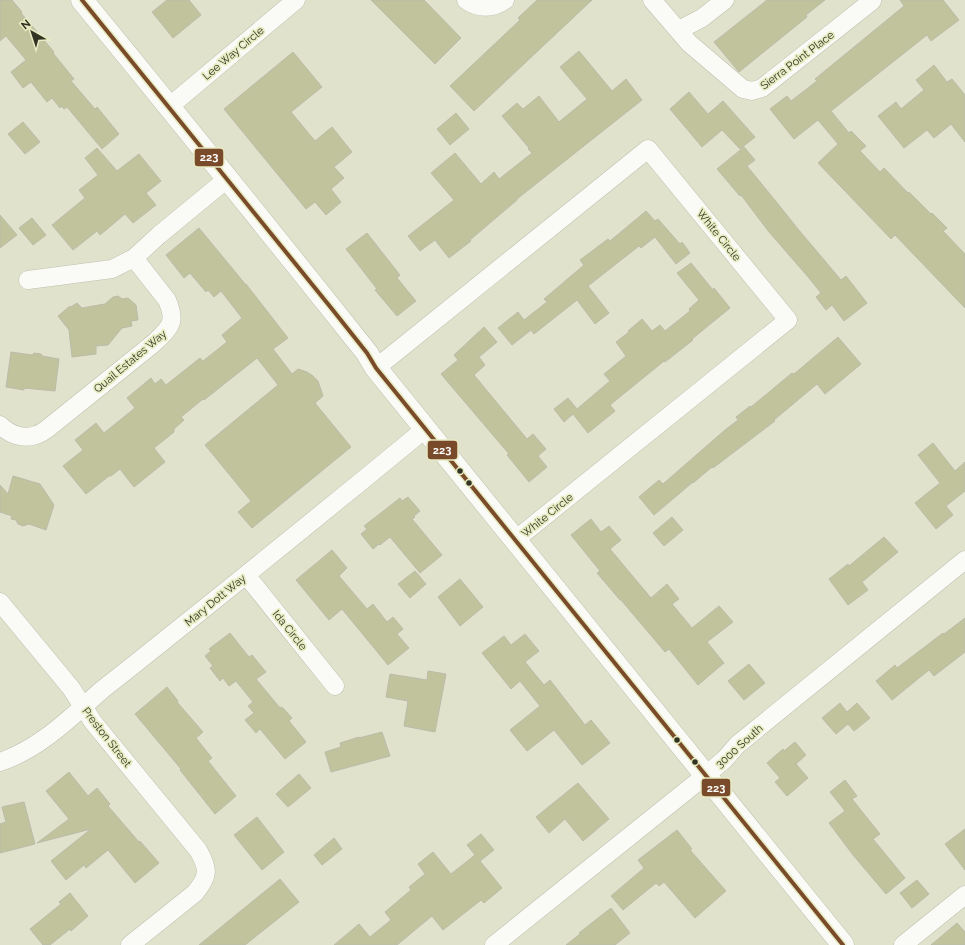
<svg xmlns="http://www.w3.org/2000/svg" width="965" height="945" font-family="Raleway,sans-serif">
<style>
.building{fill:#c1c39d;stroke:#babcaa}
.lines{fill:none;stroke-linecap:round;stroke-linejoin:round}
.minor-casing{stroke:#bec0ae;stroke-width:19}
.tertiary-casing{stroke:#bec0ae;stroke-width:23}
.minor{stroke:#fafbf7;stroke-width:18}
.tertiary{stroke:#fafbf7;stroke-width:22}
.bus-1-casing{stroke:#e8ecc2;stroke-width:7}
.bus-1{stroke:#7a4b2a;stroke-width:4}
.bus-dot{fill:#323323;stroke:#e8ecc2;stroke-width:1.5}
.labels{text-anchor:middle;stroke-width:3.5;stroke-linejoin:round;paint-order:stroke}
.street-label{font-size:11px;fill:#323323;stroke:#e8ecc2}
.line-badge{stroke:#e8ecc2;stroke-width:1.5}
.badge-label{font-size:11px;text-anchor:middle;font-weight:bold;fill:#fff}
</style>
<rect width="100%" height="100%" fill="#e0e2cc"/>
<path class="building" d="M 0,0 L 12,0 L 22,12 L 21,13 L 54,52 L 53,53 L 74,79 L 71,81 L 95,109 L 97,107 L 119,134 L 102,149 L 67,107 L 64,109 L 62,106 L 60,108 L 52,98 L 47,102 L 31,82 L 23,88 L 11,72 L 26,60 L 6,36 L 0,41 Z
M 167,0 L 189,0 L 201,15 L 173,38 L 152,12 Z
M 371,0 L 424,0 L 461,38 L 435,64 Z
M 537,0 L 592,0 L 474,111 L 450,86 L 520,20 L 518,18 Z
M 767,0 L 825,0 L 806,15 L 807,17 L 739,72 L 714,42 Z
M 900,0 L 943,0 L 959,20 L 931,41 L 927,35 L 831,111 L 849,133 L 851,131 L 866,146 L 860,151 L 880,172 L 884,168 L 908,193 L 909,192 L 931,214 L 932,213 L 947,228 L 943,231 L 965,254 L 965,308 L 895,235 L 891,239 L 818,163 L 838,144 L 818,120 L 794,139 L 770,109 L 787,96 L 791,101 L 817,81 L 815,79 L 904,6 Z
M 579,51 L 612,91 L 626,79 L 642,100 L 517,199 L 517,200 L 470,240 L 471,241 L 449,258 L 435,240 L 420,251 L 408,236 L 454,200 L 431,173 L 455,153 L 481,184 L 494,172 L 499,179 L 532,153 L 528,149 L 529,148 L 502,116 L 517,103 L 523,109 L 539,96 L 559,122 L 587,99 L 560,67 Z
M 293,52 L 322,87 L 291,112 L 315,141 L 332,127 L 352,152 L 334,167 L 344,178 L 331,189 L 341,202 L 326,215 L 315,202 L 306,209 L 224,109 Z
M 934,65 L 947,82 L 952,79 L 965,95 L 965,142 L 951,124 L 934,138 L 927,130 L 904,148 L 878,116 L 896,102 L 901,109 L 924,90 L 916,80 Z
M 689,92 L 708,114 L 723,101 L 755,137 L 740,149 L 722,130 L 702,147 L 670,109 Z
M 456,113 L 469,129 L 450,145 L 437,129 Z
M 23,122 L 40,142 L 25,154 L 8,134 Z
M 744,147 L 755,160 L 747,166 L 774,199 L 798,229 L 841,280 L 846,276 L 867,303 L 844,321 L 832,305 L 826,310 L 816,297 L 821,293 L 809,278 L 769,232 L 741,195 L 740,196 L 717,169 Z
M 97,148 L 117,171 L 139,154 L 161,181 L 146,193 L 156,205 L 133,223 L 125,214 L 100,235 L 97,231 L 73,250 L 52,225 L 85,198 L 79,190 L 98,175 L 85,158 Z
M 646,211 L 655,221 L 658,219 L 680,244 L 682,242 L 690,253 L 676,264 L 655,237 L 641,248 L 639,246 L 588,286 L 609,313 L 595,324 L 577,300 L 534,334 L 531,330 L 512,345 L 498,328 L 518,312 L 524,320 L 547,302 L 544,299 L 584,265 L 580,260 L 608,239 L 610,241 Z
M 0,215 L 17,235 L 0,248 Z
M 32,218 L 46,235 L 33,245 L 19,228 Z
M 199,228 L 246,285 L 246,284 L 288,338 L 273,349 L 292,374 L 298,369 L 307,372 L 313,376 L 318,381 L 323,396 L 315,403 L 351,447 L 252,528 L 238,512 L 251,501 L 205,445 L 278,385 L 257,358 L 204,400 L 203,399 L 181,417 L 184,420 L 174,429 L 174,432 L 154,448 L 165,462 L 134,487 L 120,469 L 111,476 L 109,476 L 86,494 L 63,466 L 83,450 L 75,440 L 96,423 L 104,433 L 135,408 L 127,398 L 151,378 L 155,384 L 161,379 L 166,385 L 200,358 L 203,361 L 227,342 L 222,335 L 242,318 L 221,291 L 214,297 L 208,290 L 206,292 L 190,273 L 184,278 L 166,255 Z
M 367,233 L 400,275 L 397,278 L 416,301 L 397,316 L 375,290 L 377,289 L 346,249 Z
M 691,263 L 713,290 L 714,288 L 730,308 L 692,339 L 693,340 L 665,362 L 664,361 L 610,405 L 615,411 L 588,433 L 573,414 L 564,422 L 554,409 L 568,398 L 577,409 L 610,381 L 604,374 L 626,356 L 616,342 L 629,332 L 628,331 L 642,319 L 652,331 L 660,325 L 665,331 L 690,311 L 689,309 L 699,300 L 677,273 Z
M 118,296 L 122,299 L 128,298 L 136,305 L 138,320 L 131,321 L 132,326 L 122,328 L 108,345 L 96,346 L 96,354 L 72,357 L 69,330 L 58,316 L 70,306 L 71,307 L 77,303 L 82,308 L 105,304 L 113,297 Z
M 484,327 L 497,342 L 479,357 L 485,365 L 474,375 L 527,439 L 533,434 L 546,449 L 538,456 L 547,467 L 529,482 L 507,455 L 509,454 L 441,374 L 458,360 L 454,355 Z
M 838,337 L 861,364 L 825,394 L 817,384 L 774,420 L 775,421 L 713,468 L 712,467 L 693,483 L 693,482 L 654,515 L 639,497 L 659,480 L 663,484 L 725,430 L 738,420 L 736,417 L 750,406 L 751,407 L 792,373 L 794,374 Z
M 11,352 L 32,355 L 34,353 L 41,354 L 42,356 L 59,359 L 55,391 L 24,388 L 24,390 L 6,387 Z
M 933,443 L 955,471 L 965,462 L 965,491 L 946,506 L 953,515 L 936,529 L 915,503 L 940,483 L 918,455 Z
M 13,476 L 40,484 L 54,505 L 46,530 L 29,524 L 23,526 L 18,524 L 16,520 L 11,519 L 12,516 L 0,512 L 0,485 L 8,494 Z
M 408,497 L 420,511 L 414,516 L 415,517 L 412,519 L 442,555 L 420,573 L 390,537 L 380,545 L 379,544 L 373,549 L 361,534 L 367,529 L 364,526 L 400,498 L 402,501 Z
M 672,517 L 683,530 L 664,546 L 653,533 Z
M 591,519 L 601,532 L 609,526 L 621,540 L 610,549 L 651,598 L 667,584 L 679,599 L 672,604 L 692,628 L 719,606 L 733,622 L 707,642 L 724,663 L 698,685 L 669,649 L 665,652 L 621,600 L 620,600 L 597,573 L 600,571 L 571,535 Z
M 884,537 L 898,552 L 862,582 L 868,590 L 848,605 L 829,579 L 848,564 L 849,566 Z
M 332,550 L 347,568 L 339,576 L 367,609 L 373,604 L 387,622 L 393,617 L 403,629 L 397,634 L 409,648 L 388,665 L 342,609 L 329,620 L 296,580 Z
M 415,571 L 426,584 L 410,598 L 398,584 Z
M 460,579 L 483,607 L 460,626 L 438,597 Z
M 965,618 L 965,652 L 934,676 L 929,670 L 892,700 L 876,681 L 895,665 L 897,668 L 943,633 L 944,634 Z
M 230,633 L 249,657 L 252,655 L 266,672 L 256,679 L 280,708 L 282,707 L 292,718 L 289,721 L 306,742 L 285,759 L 260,729 L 256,733 L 245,720 L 254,713 L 248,706 L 253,702 L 236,681 L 229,686 L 223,678 L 220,681 L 210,668 L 213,666 L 205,656 L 211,651 L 209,649 Z
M 525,634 L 539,651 L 525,662 L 544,685 L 550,680 L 585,725 L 591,720 L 610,743 L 582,765 L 554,730 L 527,751 L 510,730 L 540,706 L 520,681 L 511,689 L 482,653 L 504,636 L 511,645 Z
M 749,664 L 765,683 L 744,700 L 728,681 Z
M 428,671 L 446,674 L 435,732 L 404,726 L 408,701 L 386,697 L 390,674 L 427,680 Z
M 167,687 L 178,701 L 177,702 L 203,732 L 196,738 L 212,758 L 208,761 L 236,796 L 215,814 L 180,770 L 181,769 L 135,714 Z
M 840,703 L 847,712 L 857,703 L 870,718 L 854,731 L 848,724 L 836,734 L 822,718 Z
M 382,732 L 390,756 L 331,772 L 325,752 L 341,747 L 340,743 L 359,737 L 359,738 Z
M 795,742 L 806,755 L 796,764 L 808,778 L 787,796 L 775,782 L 780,778 L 767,763 L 783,749 L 784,751 Z
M 69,772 L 88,796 L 97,788 L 110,804 L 108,806 L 139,842 L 140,841 L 159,863 L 135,883 L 108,850 L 86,868 L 84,865 L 66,880 L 51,861 L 91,829 L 37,843 L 69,819 L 46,791 Z
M 299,774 L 311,788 L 288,807 L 276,794 Z
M 845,780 L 857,796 L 852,799 L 880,834 L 873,839 L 905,878 L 886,894 L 853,855 L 829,823 L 845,811 L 830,792 Z
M 578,783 L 609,819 L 583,841 L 565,819 L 549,833 L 536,817 Z
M 24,802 L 35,844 L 0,853 L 0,824 L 6,822 L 2,807 Z
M 257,817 L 284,852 L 262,870 L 234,835 Z
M 965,829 L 965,870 L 945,844 Z
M 677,830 L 692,849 L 690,850 L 726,891 L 695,918 L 664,882 L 659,886 L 656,883 L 623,910 L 611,896 L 644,868 L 638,860 Z
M 481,834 L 494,850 L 480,861 L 502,888 L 484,903 L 481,900 L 443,930 L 432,916 L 397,945 L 334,945 L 359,924 L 370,937 L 391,920 L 385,912 L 411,890 L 409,887 L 425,874 L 418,864 L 433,852 L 451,874 L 475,855 L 467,845 Z
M 334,838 L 342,849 L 322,865 L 314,855 Z
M 280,879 L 299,902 L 245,945 L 199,945 Z
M 917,880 L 929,894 L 912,908 L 900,893 Z
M 70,893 L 88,916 L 71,931 L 70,929 L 50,945 L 43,945 L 30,929 L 61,904 L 59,902 Z
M 611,908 L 630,933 L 615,945 L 566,945 L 580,934 L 579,933 Z
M 957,923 L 965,932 L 965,945 L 931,945 Z"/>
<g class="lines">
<g class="minor-casing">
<path id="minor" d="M 466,0 C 478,9 493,9 505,0
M 652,0 L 689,43 L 743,89 L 752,91 L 762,88 L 872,1 L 871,0
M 679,30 L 702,18 L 725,0
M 170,106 L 296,0
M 28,280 L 112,269 L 134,258 L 159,235 L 227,179
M 376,368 L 648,149 L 788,320 L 515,540
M 0,425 C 9,434 23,440 36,435 C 40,434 44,431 47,429 L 154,343 C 170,327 177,323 167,300 L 134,258
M 246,575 L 335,686
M 0,602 L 71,688 L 93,722 L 198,850 C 209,869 209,876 195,893 L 130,945
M 0,762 C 41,748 71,717 103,689 C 112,682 122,674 131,667 C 230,588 328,509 425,429
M 494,945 L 706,775 L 725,759 L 737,745 L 965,560
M 903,945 L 965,895"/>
</g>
<g class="tertiary-casing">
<path id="tertiary" d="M 82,0 C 178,117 273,235 367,353 L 376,368 L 843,945"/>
</g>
<use href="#minor" class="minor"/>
<use href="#tertiary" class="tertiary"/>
<g class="bus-1-casing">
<path id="bus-1" d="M 82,0 L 332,309 L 367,353 L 376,368 L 843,945"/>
</g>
<use href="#bus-1" class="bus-1"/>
</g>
<g class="bus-dot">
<circle cx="460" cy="471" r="3.5"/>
<circle cx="469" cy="483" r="3.5"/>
<circle cx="677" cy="740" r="3.5"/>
<circle cx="695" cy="762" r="3.5"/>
</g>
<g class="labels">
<g class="street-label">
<text transform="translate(233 53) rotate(-40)" y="4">Lee Way Circle</text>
<text transform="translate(797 60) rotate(-37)" y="4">Sierra Point Place</text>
<text transform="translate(719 235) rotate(51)" y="4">White Circle</text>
<text transform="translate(130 361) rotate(-40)" y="4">Quail Estates Way</text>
<text transform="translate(547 515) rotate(-39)" y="4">White Circle</text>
<text transform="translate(215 600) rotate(-39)" y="4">Mary Dott Way</text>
<text transform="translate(290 630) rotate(51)" y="4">Ida Circle</text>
<text transform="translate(107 737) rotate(52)" y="4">Preston Street</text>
<text transform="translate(739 746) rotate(-42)" y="4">3000 South</text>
</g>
</g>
<g class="line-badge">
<rect x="194" y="148" width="30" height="19" rx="4" fill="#7a4b2a"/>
<rect x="427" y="440" width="31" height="20" rx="4" fill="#7a4b2a"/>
<rect x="701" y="778" width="30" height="19" rx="4" fill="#7a4b2a"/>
</g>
<g class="badge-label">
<text x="209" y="161">223</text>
<text x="442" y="454">223</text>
<text x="716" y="792">223</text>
</g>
<g transform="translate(32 32) rotate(321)" stroke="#e8ecc2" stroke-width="3" paint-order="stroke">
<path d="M0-3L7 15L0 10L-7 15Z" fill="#323323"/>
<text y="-6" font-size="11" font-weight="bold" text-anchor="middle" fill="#323323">N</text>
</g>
</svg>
